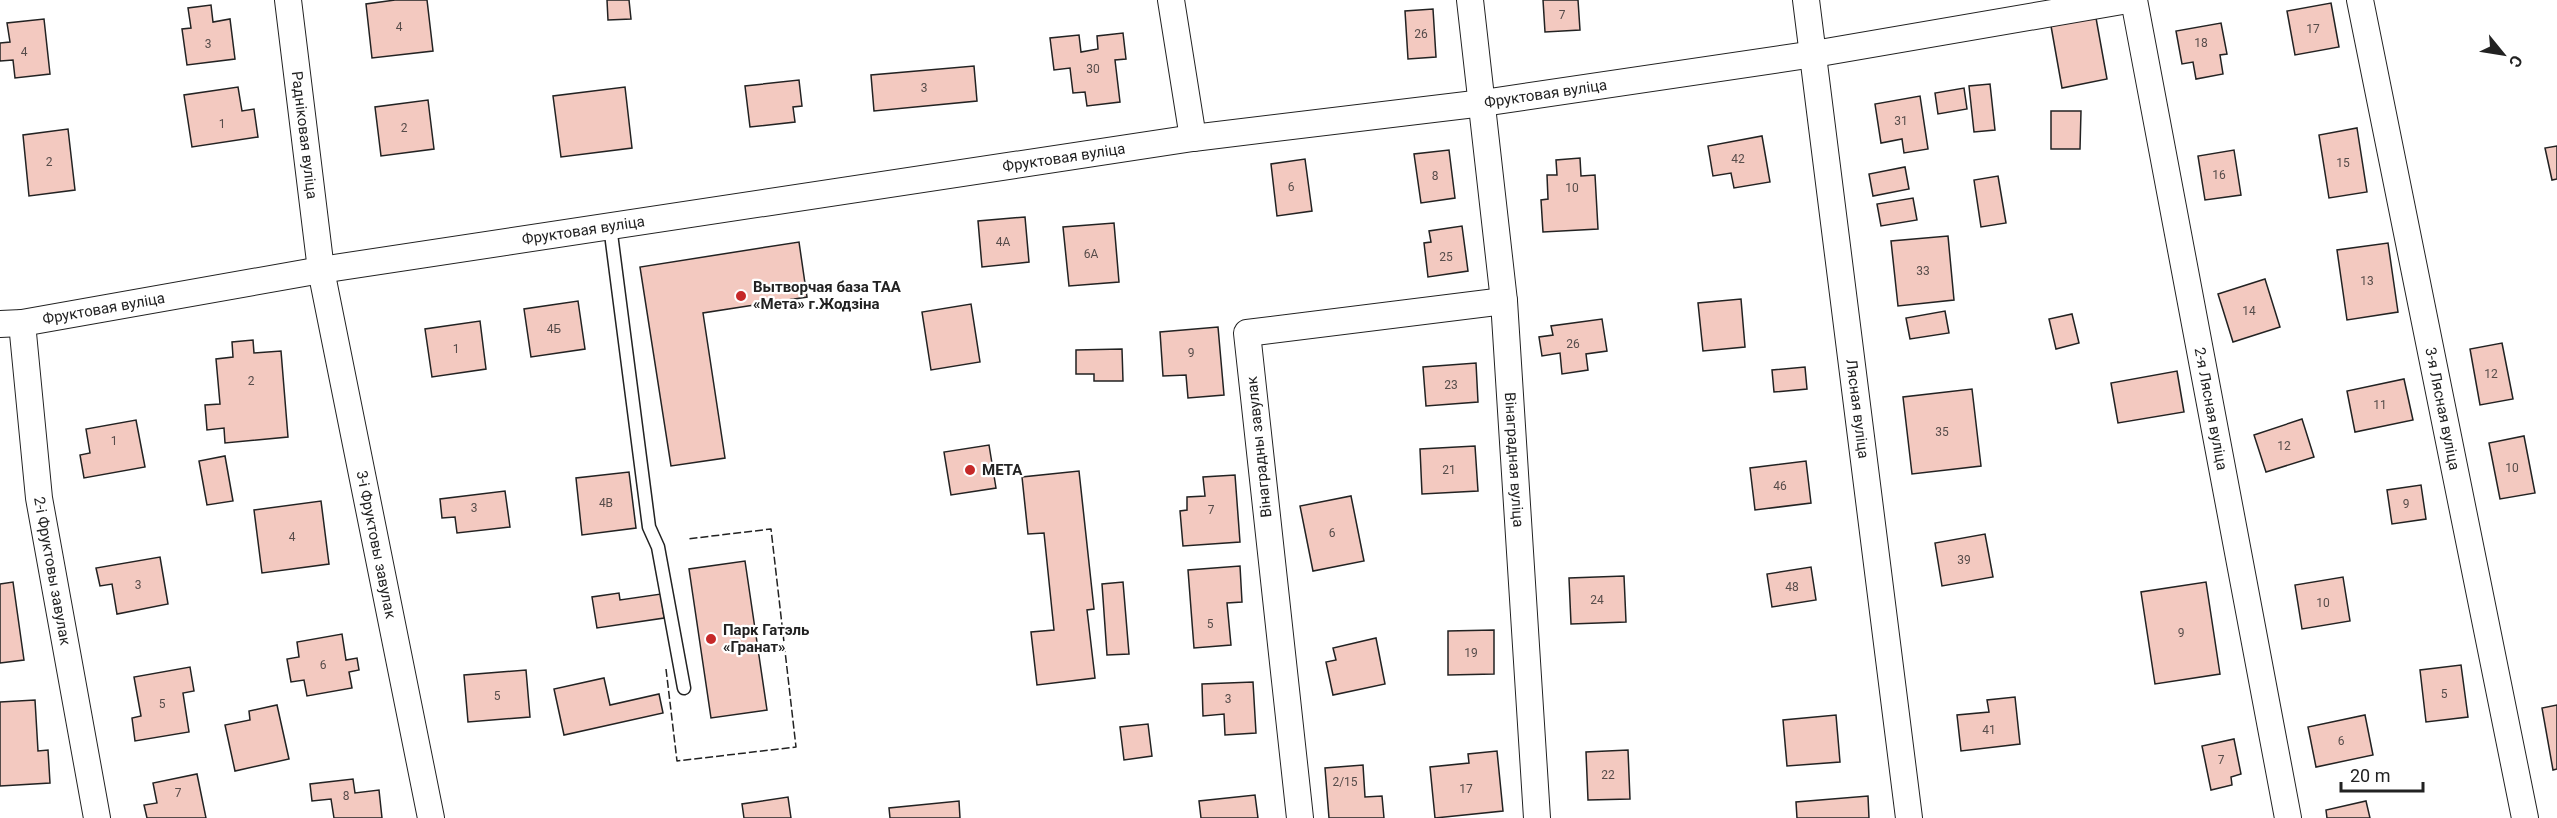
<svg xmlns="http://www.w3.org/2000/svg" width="2557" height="818" font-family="Roboto,sans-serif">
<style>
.building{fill:#f3c9c0;stroke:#222;stroke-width:1.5}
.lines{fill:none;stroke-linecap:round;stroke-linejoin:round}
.lane-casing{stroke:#222;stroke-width:15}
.street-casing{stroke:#222;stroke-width:28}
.lane{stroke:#fff;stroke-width:12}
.street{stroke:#fff;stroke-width:26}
.fence{stroke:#222;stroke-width:1.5;stroke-dasharray:8 3;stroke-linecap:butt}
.poi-dot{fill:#c62828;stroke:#fff;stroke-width:2}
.labels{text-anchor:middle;stroke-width:4.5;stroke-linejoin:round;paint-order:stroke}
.number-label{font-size:12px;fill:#564c4a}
.street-label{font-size:15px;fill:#222;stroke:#fff}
.poi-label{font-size:15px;font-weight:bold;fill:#222;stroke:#fff;text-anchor:start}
</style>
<rect width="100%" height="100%" fill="#fff"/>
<path class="building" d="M 395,0 L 427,0 L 433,51 L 372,58 L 366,4 Z
M 607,0 L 629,0 L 631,19 L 608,20 Z
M 1543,0 L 1578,0 L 1580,30 L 1545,32 Z
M 2331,3 L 2339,47 L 2295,55 L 2287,11 Z
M 211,5 L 213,22 L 230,19 L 235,59 L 187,65 L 182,29 L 191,28 L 188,8 Z
M 1433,9 L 1436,57 L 1408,59 L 1405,11 Z
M 2096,18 L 2107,79 L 2062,88 L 2051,26 Z
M 44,19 L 50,74 L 15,78 L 13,60 L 0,61 L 0,43 L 10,42 L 7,23 Z
M 2221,23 L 2227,54 L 2220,55 L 2223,74 L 2196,79 L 2193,62 L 2182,64 L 2176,31 Z
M 1123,33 L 1126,59 L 1115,60 L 1120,102 L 1087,106 L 1085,92 L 1073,93 L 1070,68 L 1054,70 L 1050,38 L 1079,35 L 1081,52 L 1098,49 L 1097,36 Z
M 974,66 L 977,101 L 874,111 L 871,75 Z
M 799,80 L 802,106 L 793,107 L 795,122 L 750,127 L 745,86 Z
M 1990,84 L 1995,130 L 1974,132 L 1969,86 Z
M 238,87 L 242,111 L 254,109 L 258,137 L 192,147 L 184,95 Z
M 625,87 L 632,148 L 561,157 L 553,96 Z
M 1964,88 L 1967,109 L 1938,114 L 1935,93 Z
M 1920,96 L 1928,149 L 1904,153 L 1902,139 L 1881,143 L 1875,104 Z
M 428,100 L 434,149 L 381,156 L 375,107 Z
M 2051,111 L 2081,111 L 2080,149 L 2051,149 Z
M 2357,128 L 2367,192 L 2329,198 L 2319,135 Z
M 68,129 L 75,190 L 29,196 L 23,135 Z
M 1762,136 L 1770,182 L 1734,188 L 1731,173 L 1713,176 L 1708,146 Z
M 2557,146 L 2557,179 L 2552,180 L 2545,148 Z
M 1449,150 L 1455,198 L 1421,203 L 1414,154 Z
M 2234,150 L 2241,195 L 2205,200 L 2198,156 Z
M 1580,158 L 1581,176 L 1595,175 L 1598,229 L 1543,232 L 1541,200 L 1548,199 L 1547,175 L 1557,175 L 1556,160 Z
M 1305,159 L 1312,211 L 1277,216 L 1271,164 Z
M 1905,167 L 1909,189 L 1873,196 L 1869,174 Z
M 1998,176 L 2006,223 L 1981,227 L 1974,180 Z
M 1913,198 L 1917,220 L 1881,226 L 1877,204 Z
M 1025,217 L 1029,262 L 982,267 L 978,221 Z
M 1114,223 L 1119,282 L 1069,286 L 1063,227 Z
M 1462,226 L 1468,271 L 1428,277 L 1424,243 L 1431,242 L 1429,231 Z
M 1948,236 L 1954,300 L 1898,306 L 1891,241 Z
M 799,242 L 807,297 L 703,313 L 725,458 L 671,466 L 640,267 Z
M 2388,243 L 2398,312 L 2347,320 L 2337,250 Z
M 2265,279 L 2280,327 L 2233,342 L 2218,294 Z
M 1741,299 L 1745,347 L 1703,351 L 1698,303 Z
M 578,301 L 585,349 L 531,357 L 524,309 Z
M 971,304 L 980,362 L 931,370 L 922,312 Z
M 1945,311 L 1949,333 L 1910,339 L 1906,318 Z
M 2072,314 L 2079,343 L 2056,349 L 2049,319 Z
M 1602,319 L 1607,351 L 1586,354 L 1588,370 L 1562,374 L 1560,353 L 1542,356 L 1539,337 L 1553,335 L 1551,326 Z
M 480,321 L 486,369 L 432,377 L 425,329 Z
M 1218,327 L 1224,395 L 1188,398 L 1186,375 L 1163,376 L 1160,332 Z
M 253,340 L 254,353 L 281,351 L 288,437 L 225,443 L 224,428 L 207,430 L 205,405 L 220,404 L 216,359 L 233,357 L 232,342 Z
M 2502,343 L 2513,399 L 2480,405 L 2470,349 Z
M 1122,349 L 1123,381 L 1094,381 L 1094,374 L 1076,374 L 1076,350 Z
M 1476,363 L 1478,402 L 1426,406 L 1423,367 Z
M 1805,367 L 1807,389 L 1774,392 L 1772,370 Z
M 2177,371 L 2184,412 L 2118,423 L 2111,383 Z
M 2404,379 L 2413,420 L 2355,432 L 2347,391 Z
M 1972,389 L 1981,466 L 1912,474 L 1903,397 Z
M 2302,419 L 2314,457 L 2266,472 L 2254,435 Z
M 136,420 L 145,467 L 84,478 L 80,455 L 90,453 L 86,429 Z
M 2524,436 L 2535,493 L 2500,499 L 2489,443 Z
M 989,445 L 996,488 L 951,495 L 944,452 Z
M 1475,446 L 1478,491 L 1422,494 L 1420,449 Z
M 225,456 L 233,501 L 207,505 L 199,461 Z
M 1806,461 L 1811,503 L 1755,510 L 1750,468 Z
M 1079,471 L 1094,609 L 1087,610 L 1095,678 L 1037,685 L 1031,632 L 1054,630 L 1044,533 L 1028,534 L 1022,477 Z
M 629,472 L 636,528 L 582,535 L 576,478 Z
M 1235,475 L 1240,542 L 1183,546 L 1180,511 L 1187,510 L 1187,497 L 1205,496 L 1203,477 Z
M 2421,485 L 2426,519 L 2392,524 L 2387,490 Z
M 505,491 L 510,527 L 457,533 L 455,517 L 442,518 L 440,499 Z
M 1351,496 L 1364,561 L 1313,571 L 1300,506 Z
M 321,501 L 329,564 L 262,573 L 254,510 Z
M 1985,534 L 1993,577 L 1942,586 L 1935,543 Z
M 160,557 L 168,604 L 117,614 L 112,584 L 100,586 L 96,568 Z
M 745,561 L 767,710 L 711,718 L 689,569 Z
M 1240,566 L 1242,602 L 1227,603 L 1231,645 L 1194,648 L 1188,570 Z
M 1811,567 L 1816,600 L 1772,607 L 1767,574 Z
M 1624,576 L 1626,622 L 1571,624 L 1569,578 Z
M 2343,577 L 2350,621 L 2302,629 L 2295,585 Z
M 13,582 L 24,660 L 0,663 L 0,584 Z
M 1123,582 L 1129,654 L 1107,655 L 1102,584 Z
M 2206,582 L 2220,674 L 2155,684 L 2141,592 Z
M 619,593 L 620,600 L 661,594 L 664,618 L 597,628 L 592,597 Z
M 1494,630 L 1494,674 L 1448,675 L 1448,631 Z
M 342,634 L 346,660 L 357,658 L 359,670 L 349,672 L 352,688 L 307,696 L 304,680 L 291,682 L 287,659 L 299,657 L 297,642 Z
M 1376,638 L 1385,684 L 1333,695 L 1326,662 L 1336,660 L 1333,648 Z
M 2461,665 L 2468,717 L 2426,722 L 2420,670 Z
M 190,667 L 194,691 L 183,693 L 189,732 L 135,741 L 132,718 L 141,716 L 134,677 Z
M 526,670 L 530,717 L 468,722 L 464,675 Z
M 604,678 L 610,705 L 659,694 L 663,713 L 564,735 L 554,689 Z
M 1253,682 L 1256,733 L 1225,735 L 1224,714 L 1203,716 L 1202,684 Z
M 2015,697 L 2020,744 L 1961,751 L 1957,715 L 1989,712 L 1987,700 Z
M 35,700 L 38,751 L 48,750 L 50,783 L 0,786 L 0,702 Z
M 277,705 L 289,759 L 235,771 L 225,725 L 250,720 L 249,711 Z
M 2557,705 L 2557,769 L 2553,770 L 2542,708 Z
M 1836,715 L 1840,762 L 1787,766 L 1783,720 Z
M 2365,715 L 2373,755 L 2316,767 L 2308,727 Z
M 1148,724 L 1152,756 L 1124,760 L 1120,727 Z
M 2234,739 L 2241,774 L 2231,777 L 2232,785 L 2211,790 L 2202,746 Z
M 1628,750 L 1630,799 L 1588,800 L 1586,752 Z
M 1497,751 L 1503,811 L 1435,818 L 1430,767 L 1469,763 L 1468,754 Z
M 1363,765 L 1365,797 L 1382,796 L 1384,818 L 1329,818 L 1325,768 Z
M 197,774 L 206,818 L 147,818 L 144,805 L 157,803 L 153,783 Z
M 353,779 L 355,793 L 379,790 L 382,818 L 334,818 L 331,799 L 312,801 L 310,784 Z
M 1255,795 L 1258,818 L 1201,818 L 1199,801 Z
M 1868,796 L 1869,818 L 1797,818 L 1796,802 Z
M 788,797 L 791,818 L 744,818 L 742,804 Z
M 959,801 L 960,818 L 890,818 L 889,808 Z
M 2366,801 L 2370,818 L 2327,818 L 2326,810 Z"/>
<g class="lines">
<g class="lane-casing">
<path id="lane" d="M 610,226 L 649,527 L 658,547 L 684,688"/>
</g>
<g class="street-casing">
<g id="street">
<path id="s1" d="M 288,0 L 321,270 L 431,818"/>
<path d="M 1171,0 L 1193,138"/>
<path id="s2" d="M 1470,0 L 1504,301 L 1537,818"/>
<path id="s3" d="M 1806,0 L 1909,818"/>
<path id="s4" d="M 2134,0 L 2288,818"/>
<path id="s5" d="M 2360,0 L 2525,818"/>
<path id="s6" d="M 22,323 L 39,498 L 97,818"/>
<path id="s7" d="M 0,324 L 22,323 L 321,270 L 1193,138 L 1483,103 L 1814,54 L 2128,0"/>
<path d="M 1300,818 L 1247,333 L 1504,301"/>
</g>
</g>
<use href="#lane" class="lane"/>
<use href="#street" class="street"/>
<path class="fence" d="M 666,669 L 677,761 L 796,747 L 771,529 L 687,539"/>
</g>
<g class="poi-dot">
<circle cx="741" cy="296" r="6"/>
<circle cx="970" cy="470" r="6"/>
<circle cx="711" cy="639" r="6"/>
</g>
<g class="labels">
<g class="number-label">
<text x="1562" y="19">7</text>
<text x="399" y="31">4</text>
<text x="2313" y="33">17</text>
<text x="1421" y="38">26</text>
<text x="2201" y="47">18</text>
<text x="208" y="48">3</text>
<text x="24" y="56">4</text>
<text x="1093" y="73">30</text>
<text x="924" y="92">3</text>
<text x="1901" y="125">31</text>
<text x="222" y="128">1</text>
<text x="404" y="132">2</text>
<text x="1738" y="163">42</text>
<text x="49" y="166">2</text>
<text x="2343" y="167">15</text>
<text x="2219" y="179">16</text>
<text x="1435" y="180">8</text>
<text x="1291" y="191">6</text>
<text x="1572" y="192">10</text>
<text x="1003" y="246">4А</text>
<text x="1091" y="258">6А</text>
<text x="1446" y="261">25</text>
<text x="1923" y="275">33</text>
<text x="2367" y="285">13</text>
<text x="2249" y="315">14</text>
<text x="554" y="333">4Б</text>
<text x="1573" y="348">26</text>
<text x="456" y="353">1</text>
<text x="1191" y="357">9</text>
<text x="2491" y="378">12</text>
<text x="251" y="385">2</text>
<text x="1451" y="389">23</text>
<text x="2380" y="409">11</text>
<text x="1942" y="436">35</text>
<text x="114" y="445">1</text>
<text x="2284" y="450">12</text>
<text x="2512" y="472">10</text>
<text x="1449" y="474">21</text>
<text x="1780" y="490">46</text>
<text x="606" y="507">4В</text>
<text x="2406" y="508">9</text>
<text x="474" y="512">3</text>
<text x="1211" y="514">7</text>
<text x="1332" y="537">6</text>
<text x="292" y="541">4</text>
<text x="1964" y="564">39</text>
<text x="138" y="589">3</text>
<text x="1792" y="591">48</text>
<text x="1597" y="604">24</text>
<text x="2323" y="607">10</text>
<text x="1210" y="628">5</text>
<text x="2181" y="637">9</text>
<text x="1471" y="657">19</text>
<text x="323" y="669">6</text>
<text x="2444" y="698">5</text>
<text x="497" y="700">5</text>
<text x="1228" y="703">3</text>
<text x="162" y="708">5</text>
<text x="1989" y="734">41</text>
<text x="2341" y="745">6</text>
<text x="2221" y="764">7</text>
<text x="1608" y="779">22</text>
<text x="1345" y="786">2/15</text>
<text x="1466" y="793">17</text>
<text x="178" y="797">7</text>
<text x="346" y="800">8</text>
</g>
<g class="street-label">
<text dy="5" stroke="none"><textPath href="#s7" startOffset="1563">Фруктовая вуліца</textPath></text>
<text dy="5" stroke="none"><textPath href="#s1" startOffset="136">Радніковая вуліца</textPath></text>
<text dy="5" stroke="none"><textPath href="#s7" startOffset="1077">Фруктовая вуліца</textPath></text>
<text dy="5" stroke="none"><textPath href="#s7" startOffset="591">Фруктовая вуліца</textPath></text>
<text dy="5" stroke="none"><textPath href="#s7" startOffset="105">Фруктовая вуліца</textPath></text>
<text dy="5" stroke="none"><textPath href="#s3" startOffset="412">Лясная вуліца</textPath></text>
<text dy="5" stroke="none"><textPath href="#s4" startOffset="416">2-я Лясная вуліца</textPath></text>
<text dy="5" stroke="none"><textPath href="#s5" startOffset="417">3-я Лясная вуліца</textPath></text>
<text transform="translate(1259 447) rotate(-96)" y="5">Вінаградны завулак</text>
<text dy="5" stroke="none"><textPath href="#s2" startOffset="462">Вінаградная вуліца</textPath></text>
<text dy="5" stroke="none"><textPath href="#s1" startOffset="552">3-і Фруктовы завулак</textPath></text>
<text dy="5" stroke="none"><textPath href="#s6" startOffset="250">2-і Фруктовы завулак</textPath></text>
</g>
<g class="poi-label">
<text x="753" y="292">Вытворчая база ТАА<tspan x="753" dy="17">«Мета» г.Жодзіна</tspan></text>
<text x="982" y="475">МЕТА</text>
<text x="723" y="635">Парк Гатэль<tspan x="723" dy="17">«Гранат»</tspan></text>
</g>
</g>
<g transform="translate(2503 54) rotate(120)" stroke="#ffffff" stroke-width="4.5" paint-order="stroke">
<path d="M0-4.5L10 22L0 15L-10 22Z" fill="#222222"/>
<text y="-9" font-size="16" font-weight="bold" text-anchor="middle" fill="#222222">С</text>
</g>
<path d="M2341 782v9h82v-9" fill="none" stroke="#222222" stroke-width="3"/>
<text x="2350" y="782" font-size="18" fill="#222222" stroke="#ffffff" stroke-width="4.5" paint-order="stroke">20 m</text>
</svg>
